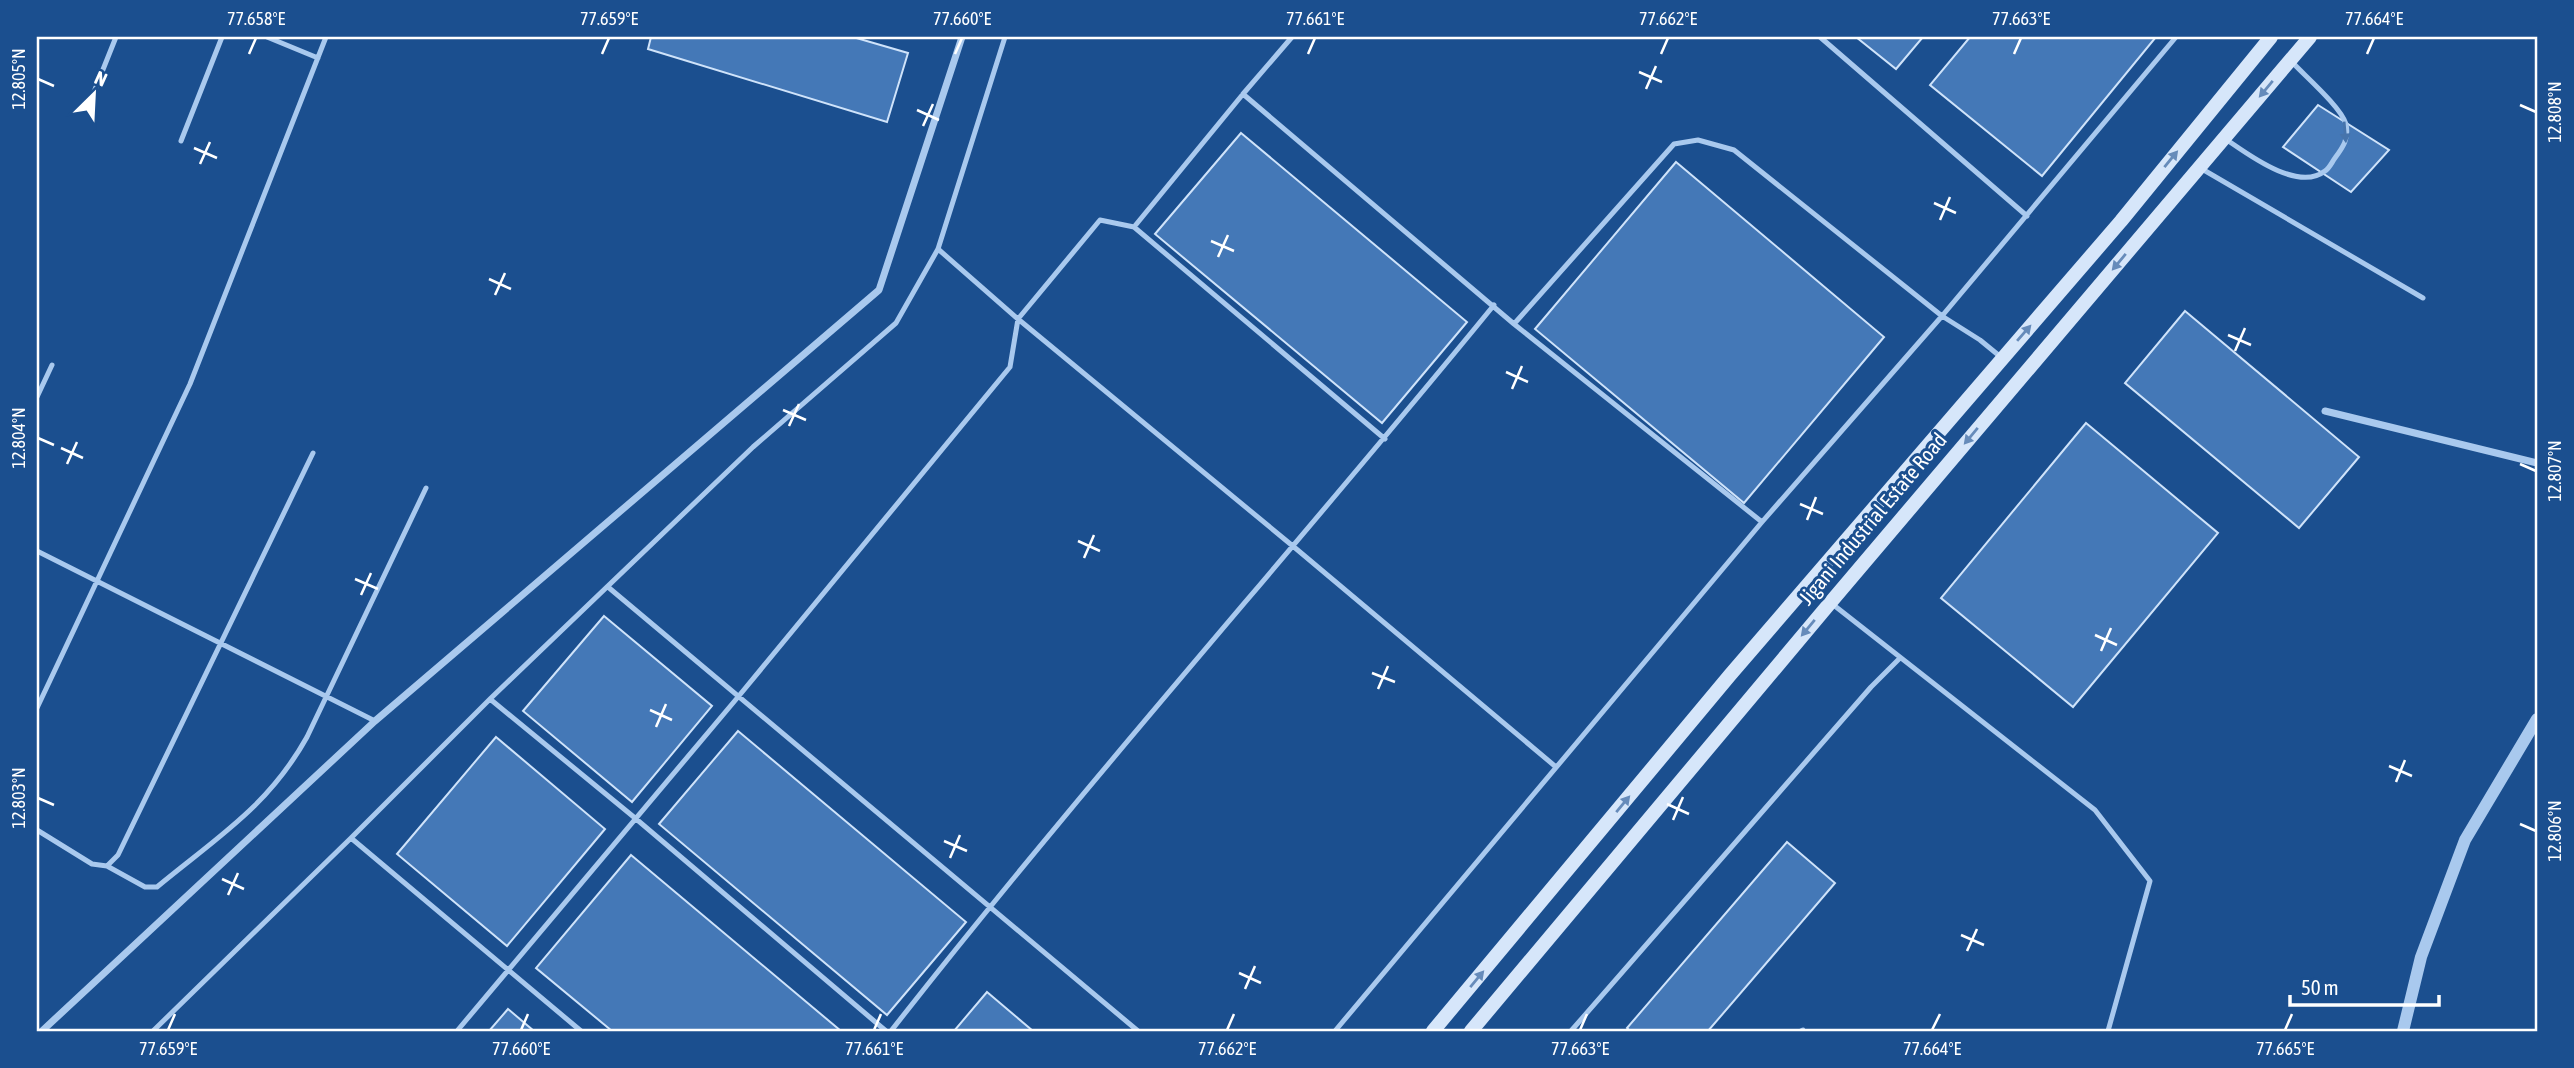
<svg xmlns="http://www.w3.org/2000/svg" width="2574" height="1068" font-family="'Asap Condensed',sans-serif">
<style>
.building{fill:#4478b7;stroke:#cfe3fa;stroke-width:2}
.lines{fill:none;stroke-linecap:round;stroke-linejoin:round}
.service{stroke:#a9c9ee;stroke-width:5}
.minor{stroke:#a9c9ee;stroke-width:7}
.tertiary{stroke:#a9c9ee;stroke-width:12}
.secondary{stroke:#d6e6fa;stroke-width:14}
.oneway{fill:#668bba}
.oneway2{fill:#4674ac}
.ticks{fill:none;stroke:#fff;stroke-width:2.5}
.labels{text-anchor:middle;stroke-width:6;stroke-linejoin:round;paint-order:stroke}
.street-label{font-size:21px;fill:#fff;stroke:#1b4f8f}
.neatline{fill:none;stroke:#fff;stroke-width:2.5}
.ticks-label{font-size:18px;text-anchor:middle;fill:#fff}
</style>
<rect width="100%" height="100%" fill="#1b4f8f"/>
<path class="building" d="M 651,37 L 853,37 L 908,53 L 887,122 L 648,49 Z
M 1856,37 L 1923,37 L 1896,69 Z
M 1970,37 L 2156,37 L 2042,176 L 1930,85 Z
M 2318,105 L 2389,150 L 2351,192 L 2283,147 Z
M 1241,133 L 1467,322 L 1382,423 L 1155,234 Z
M 1676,162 L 1884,337 L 1744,503 L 1535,329 Z
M 2185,311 L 2359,457 L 2299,528 L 2125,383 Z
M 2086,423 L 2218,533 L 2073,707 L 1941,598 Z
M 604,616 L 712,706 L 632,802 L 523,711 Z
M 738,731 L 966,922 L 887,1015 L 659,824 Z
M 496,737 L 605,829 L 507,946 L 397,854 Z
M 1787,842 L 1835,883 L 1708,1031 L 1630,1031 L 1627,1028 Z
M 631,855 L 841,1031 L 612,1031 L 536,968 Z
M 987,992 L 1033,1031 L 954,1031 Z
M 508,1009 L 534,1031 L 489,1031 Z"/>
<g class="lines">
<path class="service" d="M 267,37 L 318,58
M 1292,37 L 1243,94 L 1514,324 L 1762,522
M 1820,37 L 2027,216
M 88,107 L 116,37
M 2227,140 C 2249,155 2298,192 2325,171 C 2329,169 2332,162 2335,158 C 2343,147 2349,139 2346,124 C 2341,107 2305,76 2292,62
M 181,141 L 222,37
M 2202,169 L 2423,298
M 1134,227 L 1385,439
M 938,249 L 1018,319 L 1294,547 L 1556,767
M 2002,358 L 1980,340 L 1942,316 L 2176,37
M 37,397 L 52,365
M 37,551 L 375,721
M 608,587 L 1138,1031
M 1831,603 L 2095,810 L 2150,881 L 2108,1031
M 490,699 L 635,818 L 886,1031
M 37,708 L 190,384 L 326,37
M 37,830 L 92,864 L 107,866 L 118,855 L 313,453
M 107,866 L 145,887 L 157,887 C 216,838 268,807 307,737 L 426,488
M 153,1031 L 351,838
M 457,1031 L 738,697 L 1010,367 L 1018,319 L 1100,220 L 1134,227 L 1243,94
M 581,1031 L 351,838 L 490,699 L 753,447 L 896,323 L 938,249 L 1005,37
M 891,1031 C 1085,783 1295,549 1494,305
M 1335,1031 L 1762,522 L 1942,316 L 1734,150 L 1698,140 L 1674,144 L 1514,324
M 1571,1031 L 1871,687 L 1899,659
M 1801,1031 L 1803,1030"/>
<path class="minor" d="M 2325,411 L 2537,463
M 42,1031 L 375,721 L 879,290 L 962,37"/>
<path class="tertiary" d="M 2403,1031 L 2421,957 L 2465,840 L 2537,719"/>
<path class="secondary" d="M 1433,1031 L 1730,675 L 2121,221 L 2271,37
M 1471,1031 L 1830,603 L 2310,37"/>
</g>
<defs><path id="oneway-solid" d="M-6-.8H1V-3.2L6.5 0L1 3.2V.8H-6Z" transform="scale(1.75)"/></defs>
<g class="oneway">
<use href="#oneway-solid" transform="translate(2266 89) rotate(130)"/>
<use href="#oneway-solid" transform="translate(2171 159) rotate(-51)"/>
<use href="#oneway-solid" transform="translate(2119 262) rotate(130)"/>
<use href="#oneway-solid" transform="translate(2024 333) rotate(-49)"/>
<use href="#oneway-solid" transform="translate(1971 436) rotate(130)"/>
<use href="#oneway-solid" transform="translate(1808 628) rotate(130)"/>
<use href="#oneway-solid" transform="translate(1623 804) rotate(-50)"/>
<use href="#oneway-solid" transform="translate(1477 979) rotate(-50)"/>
</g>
<use class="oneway2" href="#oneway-solid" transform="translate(2345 132) rotate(85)"/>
<path class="ticks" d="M 249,54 L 256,38M 602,54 L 609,38M 955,54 L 962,38M 1308,54 L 1315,38M 1661,54 L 1668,38M 2014,54 L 2021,38M 2367,54 L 2374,38M 1639,72 L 1662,82M 38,79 L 54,86M 1646,89 L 1656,66M 2520,105 L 2536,112M 917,110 L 939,120M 923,126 L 933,104M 194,148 L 217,158M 200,164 L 210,142M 1934,203 L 1956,213M 1940,220 L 1950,197M 1211,241 L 1234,251M 1218,257 L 1228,235M 489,279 L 511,289M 495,295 L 505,273M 2228,335 L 2251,345M 2235,351 L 2245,328M 1506,372 L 1528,382M 1512,389 L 1522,366M 783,410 L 806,420M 789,426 L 799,404M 38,438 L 54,445M 61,448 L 83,458M 67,464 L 77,442M 2520,464 L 2536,471M 1800,504 L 1823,514M 1807,520 L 1816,497M 1078,541 L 1100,551M 1084,558 L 1094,535M 355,579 L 378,589M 361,595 L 371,573M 2095,635 L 2117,645M 2101,651 L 2111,628M 1372,673 L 1395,682M 1378,689 L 1388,666M 650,710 L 672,720M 656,727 L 666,704M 2389,766 L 2412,776M 2396,782 L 2405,760M 38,798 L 54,805M 1667,804 L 1689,814M 1673,820 L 1683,797M 2520,824 L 2536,831M 944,841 L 967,851M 950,858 L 960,835M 222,879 L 244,889M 228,895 L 238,873M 1961,935 L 1984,945M 1967,951 L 1977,929M 1239,973 L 1261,983M 1245,989 L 1255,966M 168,1030 L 175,1014M 521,1030 L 528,1014M 874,1030 L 881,1014M 1227,1030 L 1234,1014M 1580,1030 L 1587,1014M 1932,1030 L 1940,1014M 2285,1030 L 2292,1014"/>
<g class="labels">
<g class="street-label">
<text transform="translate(1873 519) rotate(-50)" y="7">Jigani Industrial Estate Road</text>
</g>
</g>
<rect width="2574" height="1068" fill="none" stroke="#1b4f8f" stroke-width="77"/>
<g transform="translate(94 94) rotate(24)" stroke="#1b4f8f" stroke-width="5" paint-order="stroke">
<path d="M0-5L12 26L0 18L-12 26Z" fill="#ffffff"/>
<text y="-10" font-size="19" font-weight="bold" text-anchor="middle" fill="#ffffff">N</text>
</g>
<path d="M2290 995v10h149v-10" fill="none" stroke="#ffffff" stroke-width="3.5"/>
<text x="2301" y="995" font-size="21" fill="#ffffff" stroke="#1b4f8f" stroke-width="5" paint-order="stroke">50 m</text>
<rect x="38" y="38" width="2498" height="992" class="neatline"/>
<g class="ticks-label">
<text x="256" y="25">77.658°E</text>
<text x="609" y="25">77.659°E</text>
<text x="962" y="25">77.660°E</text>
<text x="1315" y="25">77.661°E</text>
<text x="1668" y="25">77.662°E</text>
<text x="2021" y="25">77.663°E</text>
<text x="2374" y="25">77.664°E</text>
<text transform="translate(19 79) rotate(-90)" y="6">12.805°N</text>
<text transform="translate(2555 112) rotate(-90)" y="6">12.808°N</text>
<text transform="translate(19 438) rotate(-90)" y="6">12.804°N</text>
<text transform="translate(2555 471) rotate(-90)" y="6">12.807°N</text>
<text transform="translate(19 798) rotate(-90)" y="6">12.803°N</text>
<text transform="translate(2555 831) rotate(-90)" y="6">12.806°N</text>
<text x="168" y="1055">77.659°E</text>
<text x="521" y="1055">77.660°E</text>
<text x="874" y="1055">77.661°E</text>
<text x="1227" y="1055">77.662°E</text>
<text x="1580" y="1055">77.663°E</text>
<text x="1932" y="1055">77.664°E</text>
<text x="2285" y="1055">77.665°E</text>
</g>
</svg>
